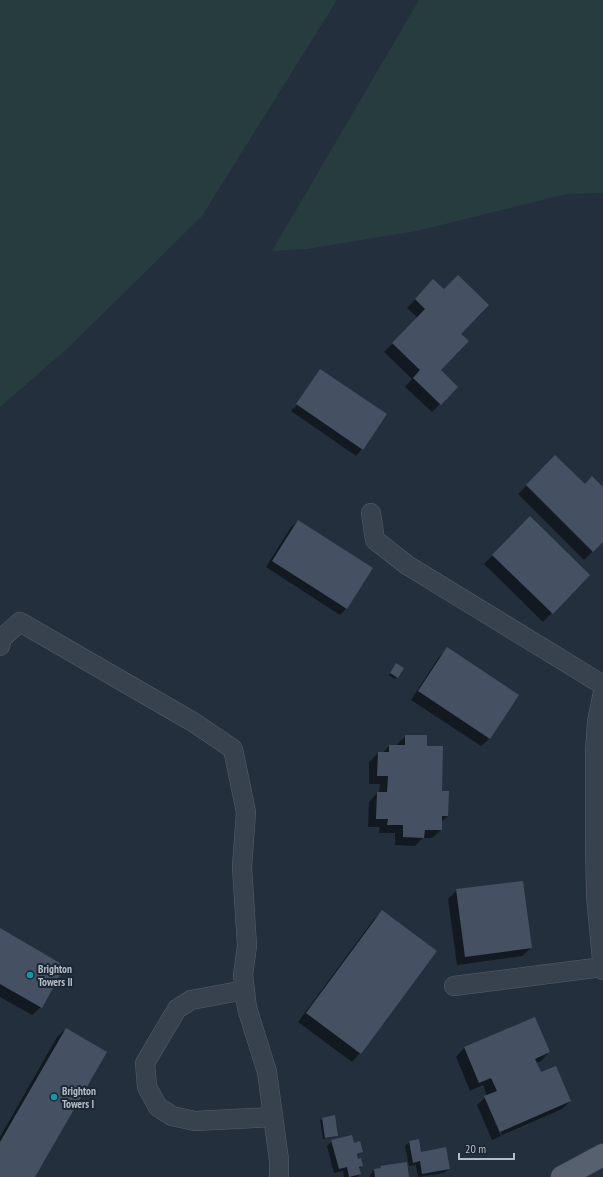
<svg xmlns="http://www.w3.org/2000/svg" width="603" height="1177" font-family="'PT Sans Narrow',sans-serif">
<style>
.green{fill:#263c3f}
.shadow{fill:#0007}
.building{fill:#455162}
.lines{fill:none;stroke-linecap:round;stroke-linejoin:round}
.minor-casing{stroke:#565f6c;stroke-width:20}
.major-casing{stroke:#414a57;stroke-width:23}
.minor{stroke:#38414e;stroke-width:19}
.major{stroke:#56606e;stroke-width:22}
.culture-dot{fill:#0f9aa8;stroke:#1d2633;stroke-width:1.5}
.labels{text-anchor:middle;stroke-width:4;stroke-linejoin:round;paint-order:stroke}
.poi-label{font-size:11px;font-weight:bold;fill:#b4bcc9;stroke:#1d2633;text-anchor:start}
</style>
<rect width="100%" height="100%" fill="#242f3e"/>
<path class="green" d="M 0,0 L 337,0 L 202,216 L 68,348 L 0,407 Z
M 419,0 L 603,0 L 603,193 L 566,194 L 417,231 L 307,249 L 272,251 Z"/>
<path class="shadow" d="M 425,289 L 444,290 L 460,334 L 439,370 L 457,387 L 432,412 L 405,387 L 412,379 L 384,352 L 418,318 L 407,308 Z
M 320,370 L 362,449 L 356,456 L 291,411 L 293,408 L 294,409 L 317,376 L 315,376 Z
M 555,457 L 585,485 L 603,488 L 603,541 L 584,560 L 518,494 Z
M 530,517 L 589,575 L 543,622 L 484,564 Z
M 298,521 L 372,569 L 346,609 L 340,615 L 266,567 L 291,527 Z
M 447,649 L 490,738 L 481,746 L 411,700 L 439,657 Z
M 395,666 L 397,677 L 395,679 L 389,675 Z
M 406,736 L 426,747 L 441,792 L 448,816 L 441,822 L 441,830 L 432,838 L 423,838 L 415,846 L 395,845 L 395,833 L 379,833 L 380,827 L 368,827 L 369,802 L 377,793 L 379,793 L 380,784 L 369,784 L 369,762 L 378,753 L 382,753 L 389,746 L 397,746 L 397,744 Z
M 457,890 L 531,948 L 522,956 L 457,965 L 448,899 Z
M 383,911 L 436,951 L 360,1053 L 352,1062 L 298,1022 L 374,919 Z
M 0,929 L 41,1007 L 32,1015 L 0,997 Z
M 535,1018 L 549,1052 L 541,1061 L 536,1063 L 541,1073 L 570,1101 L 562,1109 L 502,1135 L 487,1099 L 485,1099 L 501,1136 L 492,1140 L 477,1105 L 487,1096 L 483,1085 L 470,1091 L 456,1057 L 464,1048 Z
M 66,1029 L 34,1177 L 0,1177 L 0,1137 L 57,1037 Z
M 322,1119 L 337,1135 L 335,1137 L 323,1139 L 320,1120 Z
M 332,1141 L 354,1144 L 362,1152 L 356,1156 L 362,1166 L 359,1169 L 360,1174 L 357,1177 L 344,1177 L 343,1171 L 334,1173 L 327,1146 Z
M 409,1142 L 420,1153 L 449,1169 L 444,1173 L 418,1177 L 416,1165 L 409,1166 L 405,1146 Z
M 381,1167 L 408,1177 L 370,1177 L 370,1175 L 374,1170 L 378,1170 Z"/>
<path class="building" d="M 458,275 L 489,305 L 461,334 L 469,341 L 441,370 L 458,387 L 441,405 L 413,378 L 420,370 L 392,343 L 425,309 L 415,299 L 433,279 L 444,289 Z
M 320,369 L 387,414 L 363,450 L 296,404 Z
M 555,455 L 585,484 L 592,476 L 603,487 L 603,542 L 593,552 L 526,485 Z
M 530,516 L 590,575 L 553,614 L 492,555 Z
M 298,520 L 373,568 L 347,609 L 272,561 Z
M 447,647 L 519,695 L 490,739 L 418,691 Z
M 396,663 L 404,668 L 398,678 L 390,673 Z
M 405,735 L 427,735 L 427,746 L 443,746 L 442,791 L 449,791 L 448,816 L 442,816 L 442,830 L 425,830 L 424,838 L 403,837 L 403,825 L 387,825 L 388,819 L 376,819 L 377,792 L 387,792 L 388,776 L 377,776 L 378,752 L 389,752 L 389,745 L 405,745 Z
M 523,881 L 532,948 L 465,957 L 456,889 Z
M 382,910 L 437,951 L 361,1054 L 306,1013 Z
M 0,928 L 65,966 L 42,1008 L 0,984 Z
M 535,1017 L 550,1052 L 535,1059 L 541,1072 L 556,1066 L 571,1101 L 500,1132 L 484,1096 L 497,1091 L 491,1078 L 479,1083 L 464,1047 Z
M 66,1028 L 107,1052 L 35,1177 L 0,1177 L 0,1142 Z
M 335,1115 L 338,1136 L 325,1138 L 322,1118 Z
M 352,1135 L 354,1143 L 360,1141 L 363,1152 L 357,1154 L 358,1159 L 361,1158 L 363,1166 L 359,1167 L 361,1174 L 349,1177 L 347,1167 L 339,1169 L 331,1140 Z
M 419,1139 L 421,1152 L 446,1147 L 450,1169 L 422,1174 L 420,1161 L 413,1163 L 409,1141 Z
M 407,1162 L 409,1177 L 375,1177 L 374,1169 L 381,1168 L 380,1166 Z"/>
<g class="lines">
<g class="minor-casing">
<path id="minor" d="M 371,513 L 375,540 L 407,565 L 603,685
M 0,646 L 2,638 L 20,622 L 193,722 L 233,749 L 246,812 L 242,867 L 247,946 L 243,975 L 247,1008 L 267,1072 L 279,1160 L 279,1177
M 603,692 L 597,722 L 595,752 L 595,841 L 596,895 L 603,970
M 454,986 L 603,967
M 245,990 L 191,1000 L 177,1009 L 145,1063 L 147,1087 L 158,1107 L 172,1116 L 195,1121 L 273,1117"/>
</g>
<g class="major-casing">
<path id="major" d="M 562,1177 L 603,1155"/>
</g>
<use href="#minor" class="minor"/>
<use href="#major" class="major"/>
</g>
<g class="culture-dot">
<circle cx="30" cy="975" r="4"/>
<circle cx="54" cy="1097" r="4"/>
</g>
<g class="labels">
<g class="poi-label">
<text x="38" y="973">Brighton<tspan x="38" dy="13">Towers II</tspan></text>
<text x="62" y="1095">Brighton<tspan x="62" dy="13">Towers I</tspan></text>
</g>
</g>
<path d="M459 1153v6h55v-6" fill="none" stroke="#b4bcc9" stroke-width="2"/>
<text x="465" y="1153" font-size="12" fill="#b4bcc9" stroke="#1d2633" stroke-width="3" paint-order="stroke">20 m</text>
</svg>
